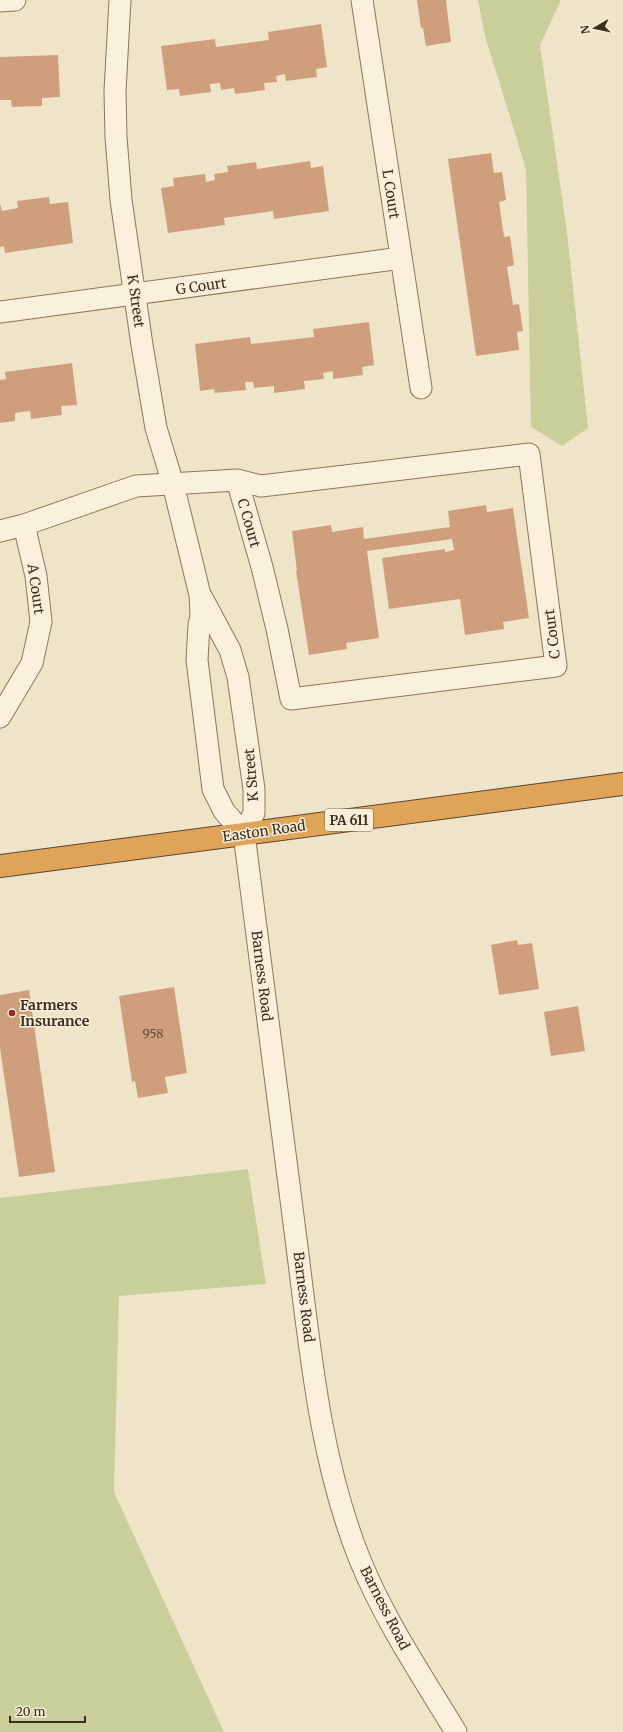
<svg xmlns="http://www.w3.org/2000/svg" width="623" height="1732" font-family="Merriweather,serif">
<style>
.green{fill:#c9cf9b}
.building{fill:#cf9f7d}
.lines{fill:none;stroke-linecap:round;stroke-linejoin:round}
.street-casing{stroke:#8d765c;stroke-width:23}
.highway-casing{stroke:#5b4430;stroke-width:24}
.street{stroke:#faf1dc;stroke-width:21}
.highway{stroke:#e0a458;stroke-width:22}
.poi-dot{fill:#9e2a2b;stroke:#f7eed8;stroke-width:1.5}
.labels{text-anchor:middle;stroke-width:3;stroke-linejoin:round;paint-order:stroke}
.number-label{font-size:12px;fill:#624a37}
.shield{fill:#f7eed8;stroke:#756857;stroke-width:1}
.shield-label{font-size:13px;font-weight:bold;fill:#3d2e20}
.street-label{font-size:14px;fill:#3d2e20;stroke:#f7eed8}
.poi-label{font-size:14px;font-weight:bold;fill:#3d2e20;stroke:#f7eed8;text-anchor:start}
</style>
<rect width="100%" height="100%" fill="#f0e4c8"/>
<path class="green" d="M 478,0 L 561,0 L 540,45 L 567,232 L 588,428 L 562,446 L 531,427 L 526,169 L 485,36 Z
M 248,1169 L 266,1284 L 119,1296 L 114,1492 L 224,1732 L 0,1732 L 0,1198 Z"/>
<path class="building" d="M 417,0 L 446,0 L 451,42 L 426,46 L 423,28 L 421,28 Z
M 321,24 L 327,67 L 316,69 L 317,77 L 286,81 L 285,74 L 276,76 L 277,82 L 264,83 L 265,90 L 235,94 L 234,88 L 221,90 L 220,83 L 210,84 L 211,92 L 180,96 L 179,89 L 167,90 L 161,46 L 215,39 L 216,47 L 269,40 L 268,32 Z
M 58,55 L 60,97 L 42,98 L 42,106 L 12,107 L 11,100 L 0,100 L 0,57 Z
M 491,153 L 494,173 L 502,172 L 506,200 L 499,202 L 504,237 L 510,236 L 514,265 L 507,267 L 513,305 L 519,304 L 523,331 L 517,332 L 519,350 L 476,356 L 448,159 Z
M 310,161 L 311,168 L 323,166 L 329,211 L 274,219 L 273,211 L 224,218 L 225,225 L 168,233 L 161,188 L 174,186 L 173,178 L 205,174 L 206,182 L 215,180 L 214,174 L 228,172 L 227,166 L 256,162 L 257,169 Z
M 49,197 L 50,204 L 68,202 L 73,243 L 5,253 L 4,246 L 0,247 L 0,204 L 2,211 L 18,208 L 17,201 Z
M 369,322 L 374,365 L 362,367 L 363,375 L 333,379 L 333,371 L 323,373 L 324,379 L 304,381 L 305,389 L 274,393 L 274,386 L 254,388 L 253,382 L 245,382 L 246,390 L 215,393 L 214,389 L 200,391 L 195,344 L 250,337 L 251,344 L 314,337 L 313,329 Z
M 72,363 L 77,405 L 61,406 L 62,415 L 31,419 L 30,411 L 15,413 L 15,421 L 0,423 L 0,380 L 6,379 L 5,372 Z
M 486,505 L 487,512 L 513,508 L 529,618 L 503,622 L 504,629 L 465,635 L 460,599 L 389,609 L 382,558 L 445,549 L 445,552 L 454,550 L 452,539 L 367,551 L 379,638 L 346,643 L 347,649 L 309,655 L 296,571 L 297,571 L 292,531 L 331,525 L 332,532 L 363,527 L 364,539 L 450,527 L 448,511 Z
M 517,940 L 518,945 L 532,943 L 539,989 L 499,995 L 491,945 Z
M 174,987 L 187,1073 L 165,1077 L 168,1093 L 138,1098 L 135,1081 L 132,1082 L 119,996 Z
M 29,990 L 55,1172 L 19,1177 L 0,1048 L 0,995 Z
M 578,1006 L 585,1051 L 551,1056 L 544,1012 Z"/>
<g class="lines">
<g class="street-casing">
<path id="street" d="M 120,0 L 115,91 L 116,137 L 121,200 L 142,345 L 156,428 L 173,484 L 200,595 L 201,616 L 199,625 L 197,660 L 213,789 L 224,811 L 244,834
M 362,0 L 421,388
M 0,1 L 15,0
M 0,312 L 401,258
M 529,454 L 556,666 L 291,699 L 277,629 L 262,567 L 237,480 L 261,486 Z
M 24,525 L 136,486 L 237,480
M 0,531 L 24,525 L 36,576 L 41,622 L 32,663 L 0,717
M 201,596 L 230,650 L 238,677 L 254,789 L 254,813 L 244,834
M 244,834 C 261,969 279,1104 296,1239 C 310,1347 319,1458 360,1560 C 385,1621 422,1676 456,1732"/>
</g>
<g class="highway-casing">
<path id="highway" d="M 0,866 L 623,784"/>
</g>
<use href="#street" class="street"/>
<use href="#highway" class="highway"/>
</g>
<circle class="poi-dot" cx="12" cy="1013" r="4"/>
<g class="labels">
<g class="number-label">
<text x="153" y="1038">958</text>
</g>
<rect class="shield" x="325" y="809" width="48" height="22" rx="3"/>
<g class="shield-label">
<text x="349" y="825">PA 611</text>
</g>
<g class="street-label">
<text transform="translate(391 194) rotate(81)" y="5">L Court</text>
<text transform="translate(201 286) rotate(-8)" y="5">G Court</text>
<text transform="translate(136 301) rotate(82)" y="5">K Street</text>
<text transform="translate(249 523) rotate(74)" y="5">C Court</text>
<text transform="translate(36 589) rotate(82)" y="5">A Court</text>
<text transform="translate(552 634) rotate(-97)" y="5">C Court</text>
<text transform="translate(251 775) rotate(-95)" y="5">K Street</text>
<text transform="translate(264 831) rotate(-8)" y="5">Easton Road</text>
<text transform="translate(262 976) rotate(83)" y="5">Barness Road</text>
<text transform="translate(304 1297) rotate(83)" y="5">Barness Road</text>
<text transform="translate(385 1608) rotate(63)" y="5">Barness Road</text>
</g>
<g class="poi-label">
<text x="20" y="1010">Farmers<tspan x="20" dy="16">Insurance</tspan></text>
</g>
</g>
<g transform="translate(595 28) rotate(261)" stroke="#f7eed8" stroke-width="3" paint-order="stroke">
<path d="M0-3L7 15L0 10L-7 15Z" fill="#3d2e20"/>
<text y="-6" font-size="11" font-weight="bold" text-anchor="middle" fill="#3d2e20">N</text>
</g>
<path d="M10 1716v6h75v-6" fill="none" stroke="#3d2e20" stroke-width="2"/>
<text x="16" y="1716" font-size="12" fill="#3d2e20" stroke="#f7eed8" stroke-width="3" paint-order="stroke">20 m</text>
</svg>
